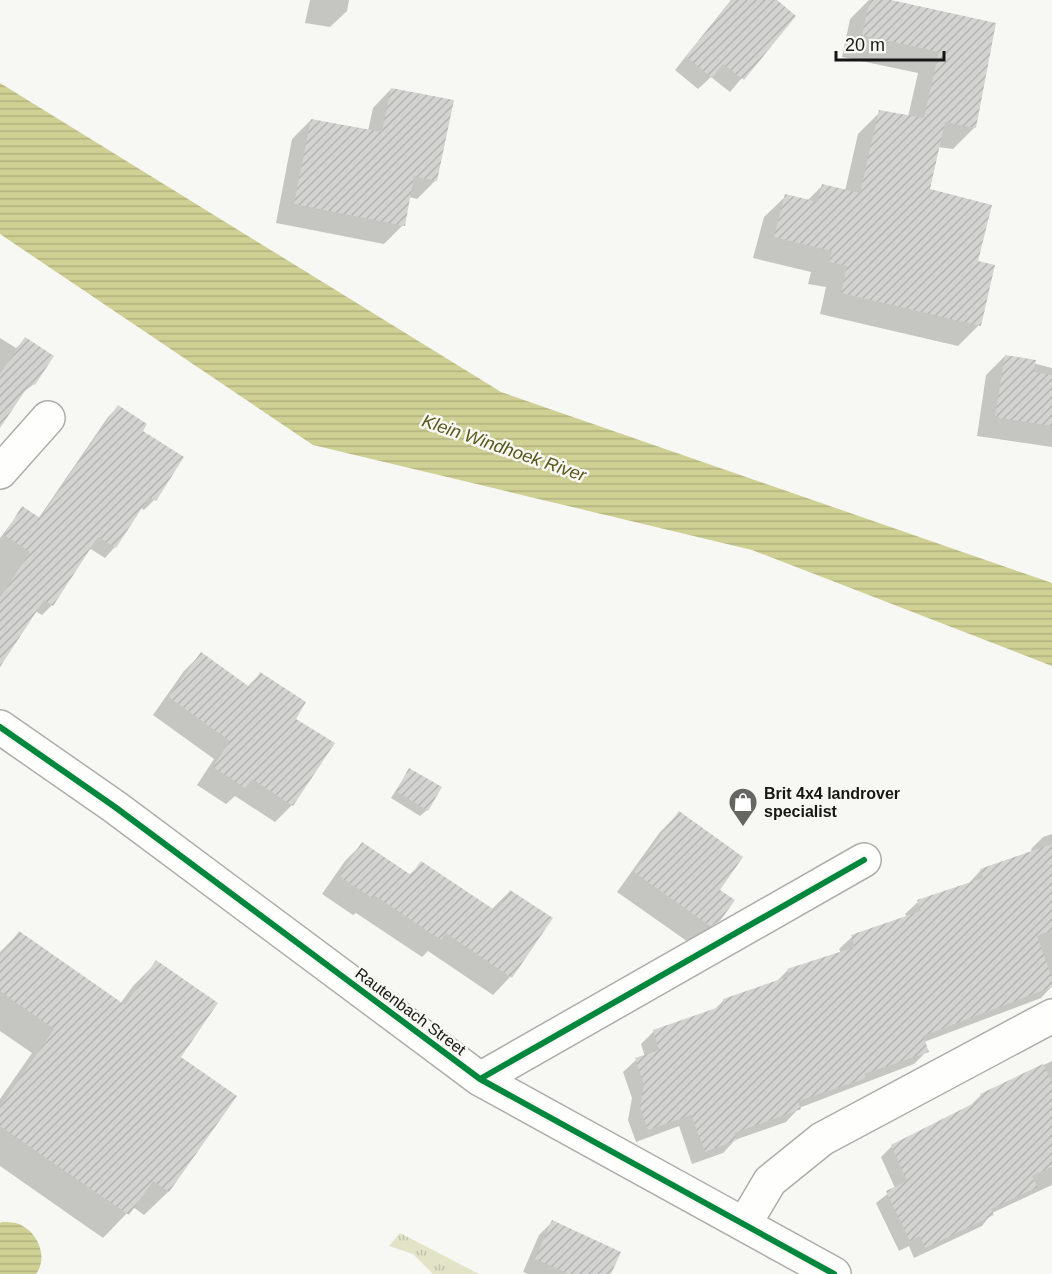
<svg xmlns="http://www.w3.org/2000/svg" width="1052" height="1274" font-family="Helvetica,sans-serif">
<style>
.grass{fill:url(#grass-tufts)}
.water{fill:url(#water-rules)}
.shadow{fill:#0003}
.building{fill:url(#building-hatch)}
.lines{fill:none;stroke-linecap:round;stroke-linejoin:round}
.minor-casing{stroke:#adadaa;stroke-width:36}
.minor{stroke:#fefefd;stroke-width:33}
.cycleway-casing{stroke:#f8f8f2;stroke-width:10}
.cycleway{stroke:#00873e;stroke-width:6}
.labels{text-anchor:middle;stroke-width:5;stroke-linejoin:round;paint-order:stroke}
.poi-label{font-size:16px;font-weight:bold;fill:#161614;stroke:#f8f8f2;text-anchor:start}
.street-label{font-size:16px;fill:#161614;stroke:#f8f8f2}
.water-label{font-size:18px;font-style:italic;fill:#58581c;stroke:#f8f8f2}
</style>
<defs>
<pattern id="grass-tufts" width="24" height="20" patternUnits="userSpaceOnUse" patternTransform="scale(1.5)"><rect width="24" height="20" fill="#e2e3c7"/><path d="M3 7l-1-3M5 7V3M7 7l1-3M15 17l-1-3M17 17v-4M19 17l1-3" fill="none" stroke="#c1c2aa"/></pattern>
<pattern id="water-rules" width="6" height="5" patternUnits="userSpaceOnUse" patternTransform="scale(1.5)"><rect width="6" height="5" fill="#cfd094"/><path d="M0 2.5h6" fill="none" stroke="#b1b27f"/></pattern>
<pattern id="building-hatch" width="6" height="6" patternUnits="userSpaceOnUse" patternTransform="scale(1.5)"><rect width="6" height="6" fill="#d3d3d0"/><path d="M-1 1l2-2M0 6l6-6M5 7l2-2" fill="none" stroke="#b4b4b2"/></pattern>
</defs>
<rect width="100%" height="100%" fill="#f7f7f3"/>
<path class="grass" d="M 400,1233 L 479,1274 L 433,1274 L 413,1254 L 389,1246 Z"/>
<path class="water" d="M 0,83 L 501,392 L 1052,583 L 1052,666 L 752,550 L 313,445 L 0,234 Z
M 2,1222 C 8,1222 16,1222 21,1225 C 39,1234 48,1258 36,1274 L 0,1274 L 0,1223 Z"/>
<path class="shadow" d="M 310,0 L 349,0 L 347,11 L 330,27 L 305,23 Z
M 731,0 L 774,0 L 794,16 L 730,92 L 711,77 L 698,89 L 675,70 Z
M 869,0 L 884,0 L 994,24 L 974,128 L 953,149 L 938,147 L 928,191 L 976,262 L 979,325 L 958,346 L 820,314 L 826,287 L 808,284 L 811,272 L 753,258 L 764,217 L 786,196 L 807,201 L 823,185 L 845,191 L 858,134 L 880,112 L 908,117 L 918,73 L 842,57 L 850,19 Z
M 391,89 L 436,180 L 417,199 L 409,197 L 403,225 L 384,244 L 276,223 L 292,139 L 311,120 L 368,131 L 373,108 Z
M 0,338 L 16,348 L 25,339 L 34,384 L 22,393 L 0,426 Z
M 1005,356 L 1052,368 L 1052,447 L 977,436 L 986,375 Z
M 118,407 L 141,431 L 154,500 L 144,510 L 141,508 L 115,547 L 105,558 L 89,548 L 52,605 L 42,615 L 35,611 L 0,661 L 0,538 L 23,508 L 38,519 L 108,417 Z
M 201,654 L 247,687 L 260,674 L 294,719 L 292,805 L 275,822 L 235,796 L 226,804 L 197,785 L 214,759 L 153,715 L 184,671 Z
M 409,770 L 427,810 L 420,816 L 391,798 Z
M 679,813 L 718,890 L 719,920 L 691,944 L 617,892 L 660,832 Z
M 1052,834 L 1052,986 L 1041,998 L 924,1042 L 927,1051 L 914,1064 L 799,1108 L 786,1122 L 735,1140 L 723,1153 L 692,1164 L 679,1126 L 636,1142 L 628,1120 L 632,1098 L 623,1072 L 636,1060 L 645,1057 L 641,1044 L 653,1032 L 713,1011 L 724,1000 L 776,982 L 788,970 L 841,953 L 839,949 L 852,937 L 907,917 L 905,914 L 918,902 L 969,883 L 981,870 L 1032,853 L 1031,849 L 1043,837 Z
M 362,844 L 409,875 L 422,863 L 491,910 L 510,891 L 550,919 L 510,977 L 493,995 L 428,951 L 422,957 L 356,913 L 353,915 L 322,894 L 345,861 Z
M 19,933 L 120,1004 L 133,986 L 157,962 L 179,1057 L 235,1096 L 168,1192 L 144,1215 L 133,1207 L 103,1238 L 0,1166 L 0,1099 L 32,1053 L 0,1031 L 0,952 Z
M 1052,1061 L 1052,1185 L 992,1213 L 982,1226 L 914,1258 L 909,1246 L 899,1251 L 876,1203 L 895,1188 L 881,1157 L 892,1146 L 970,1106 L 981,1095 Z
M 552,1222 L 609,1274 L 528,1274 L 523,1272 L 539,1235 Z"/>
<path class="building" d="M 732,0 L 777,0 L 796,16 L 744,80 L 723,64 L 712,78 L 686,56 Z
M 870,0 L 891,0 L 996,23 L 976,128 L 945,122 L 930,189 L 992,205 L 978,261 L 995,265 L 981,326 L 841,293 L 847,266 L 829,262 L 832,251 L 774,237 L 785,194 L 818,202 L 822,184 L 860,193 L 879,110 L 924,118 L 939,52 L 862,35 Z
M 391,88 L 454,100 L 437,181 L 414,176 L 405,226 L 294,204 L 311,119 L 382,132 Z
M 25,337 L 54,356 L 35,385 L 31,382 L 0,428 L 0,374 Z
M 1005,355 L 1036,360 L 1034,372 L 1052,375 L 1052,426 L 995,417 Z
M 118,405 L 147,424 L 143,431 L 184,457 L 156,501 L 149,497 L 116,548 L 98,537 L 53,606 L 44,600 L 0,667 L 0,598 L 30,552 L 4,535 L 22,506 L 40,518 Z
M 201,652 L 251,688 L 260,672 L 306,702 L 296,719 L 335,743 L 293,806 L 252,779 L 245,788 L 213,767 L 230,741 L 169,697 Z
M 409,768 L 442,787 L 428,811 L 396,791 Z
M 679,811 L 743,857 L 720,890 L 735,900 L 720,921 L 710,926 L 634,872 Z
M 362,842 L 411,875 L 421,861 L 496,911 L 510,890 L 553,918 L 512,978 L 446,933 L 441,940 L 374,895 L 372,898 L 339,876 Z
M 1052,844 L 1052,930 L 1037,936 L 1052,978 L 1052,987 L 923,1036 L 929,1052 L 864,1074 L 866,1078 L 798,1101 L 801,1109 L 734,1133 L 737,1140 L 705,1152 L 691,1115 L 648,1130 L 640,1107 L 644,1085 L 635,1058 L 659,1050 L 653,1030 L 725,1005 L 723,999 L 790,976 L 787,969 L 855,947 L 851,935 L 921,911 L 917,900 L 983,878 L 980,869 Z
M 19,931 L 125,1005 L 156,960 L 218,1003 L 181,1057 L 237,1096 L 169,1192 L 153,1181 L 129,1215 L 0,1126 L 0,1107 L 54,1029 L 0,991 L 0,957 Z
M 1043,1064 L 1052,1082 L 1052,1167 L 1032,1176 L 1038,1187 L 991,1209 L 994,1215 L 925,1248 L 920,1236 L 910,1241 L 886,1191 L 907,1181 L 891,1145 L 982,1099 L 980,1094 Z
M 552,1220 L 621,1252 L 611,1274 L 569,1274 L 535,1259 Z"/>
<g class="lines">
<g class="minor-casing">
<path id="minor" d="M 0,472 L 48,418
M 0,727 L 115,807 L 480,1079 L 834,1274
M 480,1079 L 864,860
M 745,1223 L 770,1181 L 822,1139 L 1052,1016"/>
</g>
<use href="#minor" class="minor"/>
<g class="cycleway-casing">
<path id="cycleway" d="M 0,727 L 115,807 L 480,1079 L 834,1274
M 480,1079 L 864,860"/>
</g>
<use href="#cycleway" class="cycleway"/>
</g>
<defs>
<g id="shop-pin" transform="scale(1.5)"><path d="M0 17L-7.5 6A9.5 9.5 0 1 1 7.5 6Z" fill="#656562" stroke="#f8f8f2"/><path d="M-5-2.5h2.3a2.7 3.5 0 0 1 5.4 0H5L5.5 6h-11ZM-1.5-2.5h3a1.5 2.3 0 0 0-3 0Z" fill="#fff"/></g>
</defs>
<g fill-rule="evenodd">
<use href="#shop-pin" x="743" y="802"/>
</g>
<g class="labels">
<g class="poi-label">
<text x="764" y="799">Brit 4x4 landrover<tspan x="764" dy="18">specialist</tspan></text>
</g>
<g class="street-label">
<text transform="translate(411 1011) rotate(37)" y="6">Rautenbach Street</text>
</g>
<g class="water-label">
<text transform="translate(504 448) rotate(19)" y="6">Klein Windhoek River</text>
</g>
</g>
<path d="M836 51v9h108v-9" fill="none" stroke="#161614" stroke-width="3"/>
<text x="845" y="51" font-size="18" fill="#161614" stroke="#f8f8f2" stroke-width="4.5" paint-order="stroke">20 m</text>
</svg>
